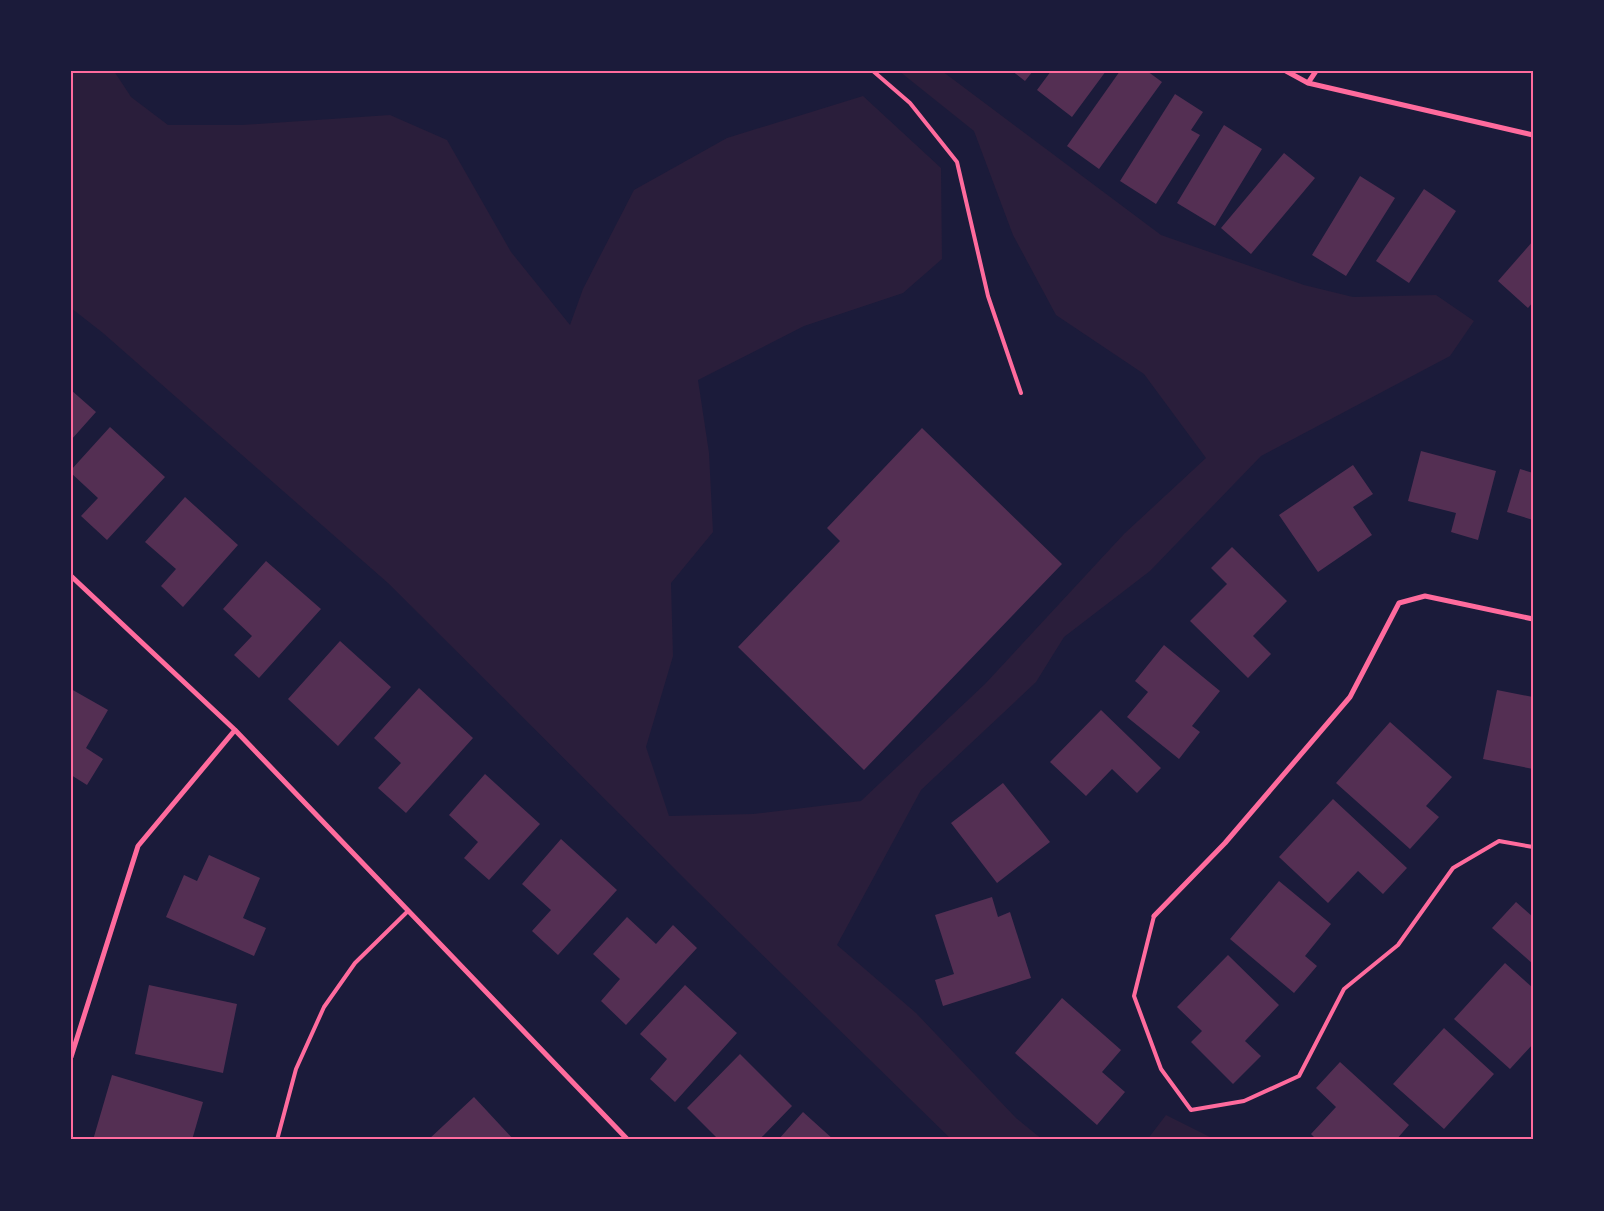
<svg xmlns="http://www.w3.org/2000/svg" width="1604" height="1211" font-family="Jost,sans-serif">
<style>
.green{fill:#2a1e3b}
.building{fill:#542f53}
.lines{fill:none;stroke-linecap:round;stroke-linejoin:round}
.service{stroke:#ff6b9d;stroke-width:4}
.minor{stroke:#ff6b9d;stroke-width:5}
.neatline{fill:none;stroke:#ff6b9d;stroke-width:2}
</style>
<rect width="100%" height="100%" fill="#1b1b3a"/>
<path class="green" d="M 71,71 L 114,71 L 131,97 L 168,125 L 242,125 L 390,115 L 447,140 L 511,252 L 570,325 L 583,289 L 634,190 L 727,138 L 863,96 L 941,168 L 942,259 L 903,293 L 804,326 L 698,380 L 709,453 L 713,532 L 671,583 L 673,656 L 646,747 L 669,816 L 753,814 L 861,801 L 985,684 L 1124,534 L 1206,458 L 1144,374 L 1056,315 L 1013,235 L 974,131 L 899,71 L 942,71 L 1161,235 L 1304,285 L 1353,297 L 1436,295 L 1474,321 L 1450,356 L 1261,456 L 1150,571 L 1064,637 L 1036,682 L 921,790 L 837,945 L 916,1013 L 1016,1118 L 1043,1140 L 952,1140 L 695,889 L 388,583 L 103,333 L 71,308 Z
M 1166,1115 L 1210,1137 L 1208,1140 L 1147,1140 Z"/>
<path class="building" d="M 1012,71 L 1033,71 L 1025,81 Z
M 1051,71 L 1106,71 L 1072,117 L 1037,90 Z
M 1120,71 L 1147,71 L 1162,82 L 1099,169 L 1067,146 Z
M 1175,94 L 1203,112 L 1191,130 L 1200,135 L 1156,204 L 1120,181 Z
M 1224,125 L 1262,149 L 1215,226 L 1177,203 Z
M 1284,153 L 1315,178 L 1251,254 L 1221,228 Z
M 1360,176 L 1395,198 L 1346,276 L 1312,255 Z
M 1424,189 L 1456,211 L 1409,283 L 1376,261 Z
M 1533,241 L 1533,302 L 1528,308 L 1498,281 Z
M 71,390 L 96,412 L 71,440 Z
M 110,427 L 165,477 L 107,540 L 81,516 L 98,498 L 71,473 L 71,470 Z
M 922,428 L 1062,564 L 864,770 L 738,647 L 840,541 L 827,528 Z
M 1421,451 L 1496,471 L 1478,540 L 1451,532 L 1456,513 L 1408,501 Z
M 1353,465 L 1373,494 L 1353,507 L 1372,535 L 1318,572 L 1279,515 Z
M 1520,469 L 1533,473 L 1533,520 L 1507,512 Z
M 185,497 L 238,545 L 183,607 L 161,586 L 176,569 L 145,542 Z
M 1232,547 L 1287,601 L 1253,636 L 1271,654 L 1248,678 L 1190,621 L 1227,584 L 1211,568 Z
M 266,561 L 321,609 L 259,678 L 234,655 L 252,636 L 223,609 Z
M 340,641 L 391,687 L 338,746 L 288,699 Z
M 1164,645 L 1220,691 L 1192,726 L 1200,732 L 1179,759 L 1127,717 L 1148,692 L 1135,681 Z
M 419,688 L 473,738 L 406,813 L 378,788 L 401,763 L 374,738 Z
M 71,689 L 108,710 L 86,748 L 103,759 L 87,785 L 71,775 Z
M 1497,690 L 1533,697 L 1533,769 L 1483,759 Z
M 1101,710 L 1161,768 L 1137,793 L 1112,769 L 1086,796 L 1050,762 Z
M 1390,722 L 1452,777 L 1426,806 L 1439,817 L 1410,849 L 1336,783 Z
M 485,774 L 540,824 L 489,880 L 464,858 L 478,842 L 449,815 Z
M 1003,783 L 1050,842 L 997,883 L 951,823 Z
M 1333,799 L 1407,868 L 1383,894 L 1358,871 L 1328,903 L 1279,857 Z
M 561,839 L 617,890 L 558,955 L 532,931 L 551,910 L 522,884 Z
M 209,855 L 260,878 L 243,918 L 266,928 L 254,956 L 166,917 L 184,875 L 197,881 Z
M 1279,881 L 1331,924 L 1305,956 L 1317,966 L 1294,993 L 1230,939 Z
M 992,897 L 998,917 L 1010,912 L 1031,978 L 943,1006 L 935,980 L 954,974 L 935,915 Z
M 1516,902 L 1533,917 L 1533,964 L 1492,928 Z
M 627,917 L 656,944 L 673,925 L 697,948 L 626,1025 L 601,1001 L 620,979 L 593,954 Z
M 1228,955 L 1279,1005 L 1245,1041 L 1261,1056 L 1233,1084 L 1191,1042 L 1202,1031 L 1177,1007 Z
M 1505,963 L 1533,988 L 1533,1044 L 1510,1069 L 1454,1019 Z
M 149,985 L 237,1004 L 223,1073 L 135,1054 Z
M 685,985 L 737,1033 L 675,1102 L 650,1079 L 667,1059 L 640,1034 Z
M 1062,998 L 1121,1050 L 1102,1072 L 1125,1092 L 1097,1125 L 1015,1053 Z
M 1444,1028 L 1494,1074 L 1444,1129 L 1393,1084 Z
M 740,1054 L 792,1106 L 759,1140 L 713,1140 L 716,1137 L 687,1108 Z
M 1340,1062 L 1409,1125 L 1396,1140 L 1317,1140 L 1311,1134 L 1336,1107 L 1316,1088 Z
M 112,1075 L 203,1102 L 192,1140 L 93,1140 Z
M 474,1097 L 514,1140 L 428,1140 Z
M 803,1112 L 834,1140 L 778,1140 Z"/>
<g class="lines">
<path class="service" d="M 873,71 L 910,103 L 957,162 L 988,296 L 1021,393
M 1154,916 L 1134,996 L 1161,1069 L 1191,1110 L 1244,1101 L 1299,1076 L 1344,989 L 1398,945 L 1453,868 L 1499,841 L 1533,847
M 277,1140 L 296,1069 L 324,1007 L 355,963 L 408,911"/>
<path class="minor" d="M 1286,71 L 1308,83 L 1533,135
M 1308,83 L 1316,71
M 71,576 L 235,730 L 628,1140
M 1154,916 L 1225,843 L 1350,697 L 1399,603 L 1425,596 L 1533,619
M 71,1057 L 138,846 L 235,730"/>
</g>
<rect width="1604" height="1211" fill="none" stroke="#1b1b3a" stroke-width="145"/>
<rect x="72" y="72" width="1460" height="1066" class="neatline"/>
</svg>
